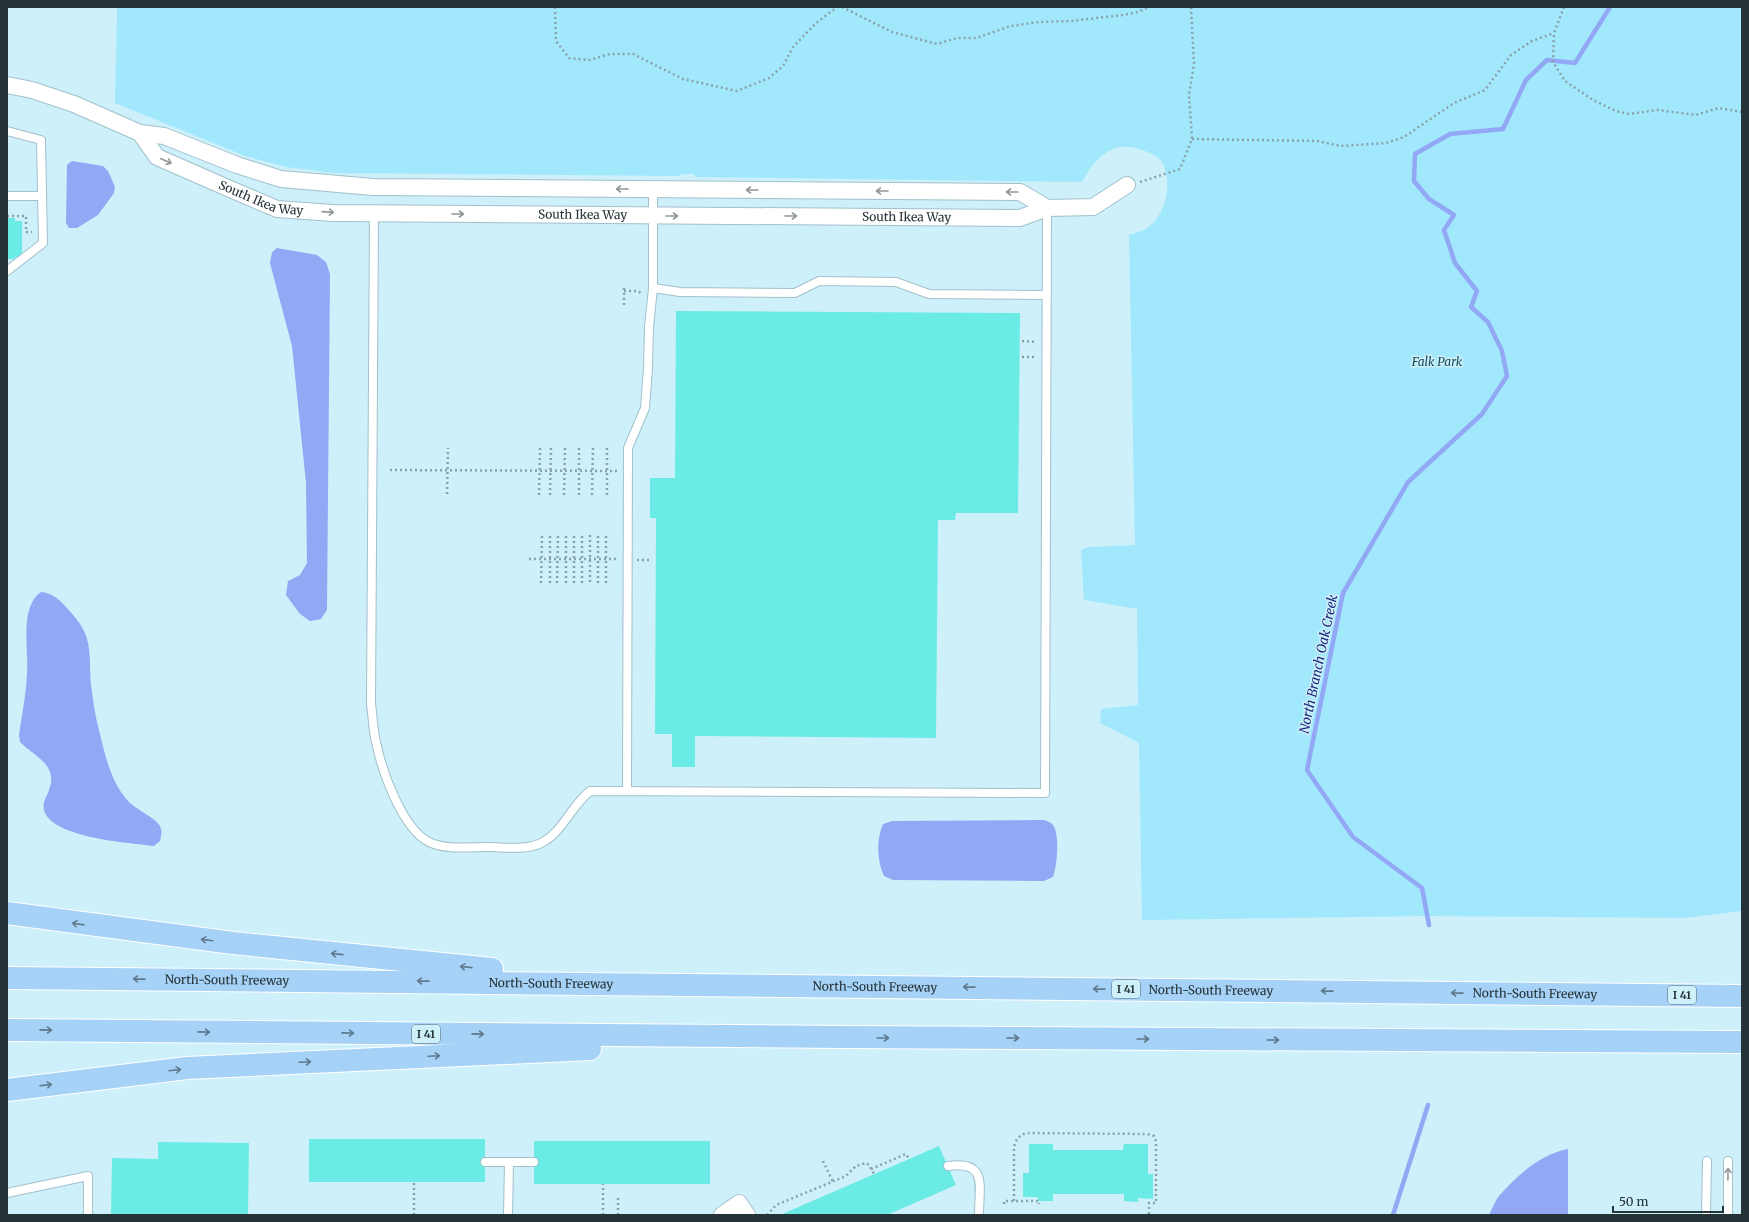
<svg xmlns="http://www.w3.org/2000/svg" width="1749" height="1222" font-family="Merriweather,serif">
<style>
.green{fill:#a2e8fd}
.water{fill:#92a8f4}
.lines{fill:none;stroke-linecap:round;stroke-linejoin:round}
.stream{stroke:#92a8f4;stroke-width:4.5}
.building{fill:#6bebe6}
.lane-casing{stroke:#a1c1cb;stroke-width:10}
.street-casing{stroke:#a1c1cb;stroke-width:18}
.highway-casing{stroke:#fff;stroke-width:24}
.path{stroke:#89a2aa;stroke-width:2.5;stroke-dasharray:2 3;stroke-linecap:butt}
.lane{stroke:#fff;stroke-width:8}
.street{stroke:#fff;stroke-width:16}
.highway{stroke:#a6d2f7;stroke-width:22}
.oneway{stroke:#92989a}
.oneway2{stroke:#5f7a8d}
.labels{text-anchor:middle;stroke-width:3;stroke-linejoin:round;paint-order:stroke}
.shield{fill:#cef0fa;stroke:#586b71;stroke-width:1}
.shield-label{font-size:11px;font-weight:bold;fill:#253236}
.street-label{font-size:12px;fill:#253236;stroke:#cef0fa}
.park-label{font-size:12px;font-style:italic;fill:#184b58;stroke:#cef0fa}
.water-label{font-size:13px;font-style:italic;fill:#1e267c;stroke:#cef0fa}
</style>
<rect width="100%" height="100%" fill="#cef0fa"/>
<path class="green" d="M 117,7 L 1742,7 L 1742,911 L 1684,918 L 1425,916 L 1142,920 L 1139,743 L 1100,723 L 1101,709 L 1138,705 L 1137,609 L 1084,600 L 1081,550 L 1089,547 L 1135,545 L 1129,235 C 1134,233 1140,232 1144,230 C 1165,219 1174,183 1162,162 C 1159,157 1150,153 1145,151 C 1114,138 1096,156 1082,182 L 696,177 L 693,174 L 682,174 L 679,176 L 333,173 L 286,167 L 245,156 L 115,103 Z"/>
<path class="water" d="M 72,161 L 103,166 L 108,171 L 115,187 L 114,193 L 98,215 L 77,228 L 69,228 L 66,223 L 67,165 Z
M 277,248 L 317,255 L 326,262 L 330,274 L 327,610 L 321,619 L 310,621 L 300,614 L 286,595 L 288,581 L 300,575 L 307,563 L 306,483 L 292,346 L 270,263 L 272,252 Z
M 41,592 C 52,593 59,599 66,607 C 73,615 80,622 84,631 C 92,647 89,668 91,685 C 93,700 95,716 99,730 C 105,755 111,783 129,802 C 137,810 160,820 161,829 C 162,832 161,837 160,841 L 154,846 C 131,843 51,838 44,810 C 42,801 47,797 49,790 C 59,764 33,756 20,742 L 19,735 C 22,715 26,694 27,674 C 29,651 19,607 41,592 Z
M 1045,820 C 1048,822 1051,822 1053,825 C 1060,834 1057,867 1053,877 L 1044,881 L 893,880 L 884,876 C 877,861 876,840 883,824 L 892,821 Z
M 1568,1149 L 1568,1215 L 1489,1215 C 1492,1209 1495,1201 1499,1196 C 1517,1175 1541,1154 1568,1149 Z"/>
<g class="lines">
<path class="stream" d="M 1429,925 L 1422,888 L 1353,837 L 1307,770 L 1343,593 L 1408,482 L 1482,414 L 1507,376 L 1502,351 L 1488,322 L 1471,307 L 1477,291 L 1455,263 L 1444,230 L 1454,215 L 1429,199 L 1414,181 L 1415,154 L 1450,134 L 1503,129 L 1526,80 L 1547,60 L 1575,63 L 1610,7
M 1393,1215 L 1428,1105"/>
</g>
<path class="building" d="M 7,218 L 15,218 L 15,221 L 22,221 L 22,257 L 15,257 L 15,259 L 7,259 Z
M 676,311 L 1020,313 L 1018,513 L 956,513 L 955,520 L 938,520 L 936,738 L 695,736 L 695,767 L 672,767 L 672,734 L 655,734 L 656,518 L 650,518 L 650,478 L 675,478 Z
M 309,1139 L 485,1139 L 485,1182 L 309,1182 Z
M 534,1141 L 710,1141 L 710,1184 L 534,1184 Z
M 158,1142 L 249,1143 L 248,1215 L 111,1215 L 112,1158 L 158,1159 Z
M 1029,1144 L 1053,1144 L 1053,1150 L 1123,1150 L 1124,1144 L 1148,1144 L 1148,1174 L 1153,1174 L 1153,1199 L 1138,1198 L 1138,1202 L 1124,1201 L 1124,1194 L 1053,1194 L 1053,1201 L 1038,1201 L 1038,1197 L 1023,1197 L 1023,1173 L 1029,1173 Z
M 939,1146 L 956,1185 L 887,1215 L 780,1215 Z"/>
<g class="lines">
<g class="lane-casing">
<path id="lane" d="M 7,131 L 41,140 L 43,243 L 7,271
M 7,196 L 42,196
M 374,214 L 371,704 C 373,718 373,733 377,746 C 383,774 403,829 429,842 C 445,850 469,847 487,847 C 504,847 528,851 543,842 C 564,830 571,806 590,791 L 1045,793 L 1047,208
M 653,288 L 680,292 L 795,293 L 819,281 L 896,282 L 929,294 L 1047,295
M 627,791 L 628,448 L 645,408 L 648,368 L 649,327 L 653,288 L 653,189
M 485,1162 L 534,1162
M 948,1166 C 988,1160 979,1186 979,1215
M 7,1193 L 88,1176 L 88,1215
M 508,1215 L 509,1162
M 1706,1215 L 1707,1161
M 1728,1215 L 1728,1161"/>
</g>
<g class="street-casing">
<g id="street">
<path d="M 7,85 L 32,90 L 74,104 L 140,133 L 164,136 L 237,165 L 281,179 L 373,187 L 1020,192 L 1047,208"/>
<path id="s1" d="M 140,133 L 157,157 L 237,192 L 277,209 L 333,213 L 1020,218 L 1047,208 L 1093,207 L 1127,185"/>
<path d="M 722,1215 L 739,1203 L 747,1215"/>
</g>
</g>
<g class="highway-casing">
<g id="highway">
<path d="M 7,913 L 233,943 L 492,969"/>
<path id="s2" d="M 7,978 L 1742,996"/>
<path d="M 7,1030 L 844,1037 L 1742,1042"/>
<path d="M 7,1090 L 187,1068 L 590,1049"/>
</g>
</g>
<path class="path" d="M 555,7 L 556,41 L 569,58 L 589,60 L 610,54 L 633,54 L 683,79 L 737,91 L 769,78 L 783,66 L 793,47 L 815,24 L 837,7
M 842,7 L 892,32 L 937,44 L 957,38 L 976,38 L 1011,26 L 1039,22 L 1071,21 L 1123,15 L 1138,12 L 1149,7
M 1564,7 L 1554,33 L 1553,62 L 1565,81 L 1593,100 L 1616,111 L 1629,114 L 1657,110 L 1696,115 L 1718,108 L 1742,112
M 1192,139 L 1317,141 L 1341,146 L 1386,143 L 1404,137 L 1454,103 L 1485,90 L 1511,55 L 1532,41 L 1554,33
M 1140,182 L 1180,169 L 1192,139 L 1189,95 L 1194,64 L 1191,7
M 7,216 L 26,216 L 26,232 L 32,232
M 624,288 L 624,307
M 624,291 L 638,291 L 641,293
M 1022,341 L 1036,342
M 1022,357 L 1036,357
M 579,448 L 579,495
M 390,470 L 618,471
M 447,494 L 448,448
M 539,495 L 540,448
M 550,495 L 551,448
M 564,495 L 565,448
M 592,495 L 593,448
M 607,495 L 607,448
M 590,535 L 590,583
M 529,559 L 618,559
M 637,560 L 651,560
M 541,583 L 542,535
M 550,583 L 550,535
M 557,583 L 558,535
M 566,583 L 566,535
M 574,583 L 574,535
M 582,583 L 582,535
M 598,583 L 598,535
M 606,583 L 606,535
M 823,1161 L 833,1182
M 871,1169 L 906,1154 L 909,1159
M 1014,1201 L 1014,1148 C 1015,1141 1018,1136 1026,1133 L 1147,1134 L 1154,1136 L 1156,1141 L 1156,1203 L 1149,1203 L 1149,1215
M 1004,1204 L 1004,1201 L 1039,1201 L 1039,1204
M 414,1215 L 414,1182
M 603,1215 L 603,1184
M 618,1215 L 618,1196
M 767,1215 L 776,1205 L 846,1176 L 856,1166 L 866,1163 L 869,1165 L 874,1174"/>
<use href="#lane" class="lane"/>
<use href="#street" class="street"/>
<use href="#highway" class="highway"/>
</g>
<defs><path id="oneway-shaft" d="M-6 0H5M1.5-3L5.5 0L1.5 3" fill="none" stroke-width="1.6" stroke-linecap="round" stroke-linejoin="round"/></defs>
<g class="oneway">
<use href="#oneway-shaft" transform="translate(166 161) rotate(24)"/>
<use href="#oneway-shaft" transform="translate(622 189) rotate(-180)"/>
<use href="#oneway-shaft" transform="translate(752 190) rotate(-180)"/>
<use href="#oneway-shaft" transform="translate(882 191) rotate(-180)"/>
<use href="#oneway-shaft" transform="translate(1012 192) rotate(-180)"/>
<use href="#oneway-shaft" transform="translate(328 212) rotate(4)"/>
<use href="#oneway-shaft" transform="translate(458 214)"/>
<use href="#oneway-shaft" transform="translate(672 216)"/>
<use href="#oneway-shaft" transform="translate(791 216)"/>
<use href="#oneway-shaft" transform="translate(1728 1174) rotate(-89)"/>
</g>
<g class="oneway2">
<use href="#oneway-shaft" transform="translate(78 924) rotate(-172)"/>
<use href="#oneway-shaft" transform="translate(207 940) rotate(-173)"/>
<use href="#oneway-shaft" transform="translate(337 954) rotate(-174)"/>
<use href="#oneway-shaft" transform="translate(466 967) rotate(-174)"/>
<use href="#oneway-shaft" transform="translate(139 979) rotate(-179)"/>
<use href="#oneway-shaft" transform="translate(423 981) rotate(-179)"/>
<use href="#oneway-shaft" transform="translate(969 987) rotate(-179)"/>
<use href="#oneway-shaft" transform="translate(1099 989) rotate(-179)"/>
<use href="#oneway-shaft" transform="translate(1327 991) rotate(-179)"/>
<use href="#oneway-shaft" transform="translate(1457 993) rotate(-179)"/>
<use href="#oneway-shaft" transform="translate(46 1030) rotate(1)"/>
<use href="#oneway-shaft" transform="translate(204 1032) rotate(1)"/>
<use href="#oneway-shaft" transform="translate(348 1033) rotate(1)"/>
<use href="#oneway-shaft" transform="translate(478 1034) rotate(1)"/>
<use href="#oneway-shaft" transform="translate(883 1038)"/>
<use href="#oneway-shaft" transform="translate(1013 1038)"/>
<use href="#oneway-shaft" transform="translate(1143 1039)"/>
<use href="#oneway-shaft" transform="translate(1273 1040)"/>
<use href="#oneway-shaft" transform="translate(434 1056) rotate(-3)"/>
<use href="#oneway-shaft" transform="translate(305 1062) rotate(-3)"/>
<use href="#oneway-shaft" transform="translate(175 1070) rotate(-7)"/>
<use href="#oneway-shaft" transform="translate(46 1085) rotate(-7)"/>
</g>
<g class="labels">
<g class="shield">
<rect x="1112" y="980" width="28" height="18" rx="3"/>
<rect x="1668" y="986" width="28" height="18" rx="3"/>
<rect x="412" y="1025" width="28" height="18" rx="3"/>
</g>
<g class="shield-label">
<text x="1126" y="993">I 41</text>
<text x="1682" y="999">I 41</text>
<text x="426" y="1038">I 41</text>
</g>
<g class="street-label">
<text dy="4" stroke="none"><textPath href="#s1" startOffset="142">South Ikea Way</textPath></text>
<text dy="4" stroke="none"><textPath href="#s1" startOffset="466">South Ikea Way</textPath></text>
<text dy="4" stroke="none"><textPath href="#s1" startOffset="790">South Ikea Way</textPath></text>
<text dy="4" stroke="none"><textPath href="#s2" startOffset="220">North-South Freeway</textPath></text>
<text dy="4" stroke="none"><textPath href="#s2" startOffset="544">North-South Freeway</textPath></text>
<text dy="4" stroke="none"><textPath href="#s2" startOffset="868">North-South Freeway</textPath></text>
<text dy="4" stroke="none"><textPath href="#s2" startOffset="1204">North-South Freeway</textPath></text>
<text dy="4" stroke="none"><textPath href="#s2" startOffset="1528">North-South Freeway</textPath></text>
</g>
<g class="park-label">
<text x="1437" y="366">Falk Park</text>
</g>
<g class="water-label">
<text transform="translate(1318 664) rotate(-78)" y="5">North Branch Oak Creek</text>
</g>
</g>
<rect width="1749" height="1222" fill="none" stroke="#253236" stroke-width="16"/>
<path d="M1613 1206v6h110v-6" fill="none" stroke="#253236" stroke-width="2"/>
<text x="1619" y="1206" font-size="12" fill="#253236" stroke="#cef0fa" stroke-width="3" paint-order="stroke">50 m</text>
</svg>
